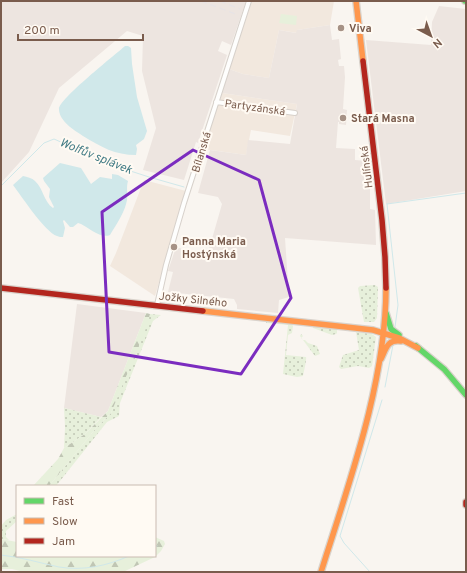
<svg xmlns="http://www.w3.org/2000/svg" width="467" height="573" font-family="Overpass,sans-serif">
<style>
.residential{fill:#f2e8de}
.industrial{fill:#ede5e0}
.grass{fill:url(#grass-dots)}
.forest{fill:url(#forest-firs)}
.pitch{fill:#e7f0db}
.water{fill:#d0e8ea}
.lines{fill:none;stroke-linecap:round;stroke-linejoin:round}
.stream{stroke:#d0e8ea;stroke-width:1}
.street-casing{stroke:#d7d1cb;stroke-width:6}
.fast-casing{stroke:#d9d2cb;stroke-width:8}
.slow-casing{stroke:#d9d2cb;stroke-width:8}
.jam-casing{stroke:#d9d2cb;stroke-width:8}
.street{stroke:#fefefd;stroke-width:4}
.fast{stroke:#63d668;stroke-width:5.5}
.slow{stroke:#ff974d;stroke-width:5.5}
.jam{stroke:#b3261e;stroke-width:5.5}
.rail{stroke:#e6e3e7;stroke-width:1;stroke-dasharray:6 4;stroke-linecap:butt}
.marked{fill:none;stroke:#7b2cbf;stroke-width:3;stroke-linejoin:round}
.poi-dot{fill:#a69286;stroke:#fffaf3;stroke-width:1.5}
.labels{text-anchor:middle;stroke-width:4;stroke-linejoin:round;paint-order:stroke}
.poi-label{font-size:11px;font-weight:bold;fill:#7a5c4d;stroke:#fffaf3;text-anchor:start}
.street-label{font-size:11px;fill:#7a5c4d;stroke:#fffaf3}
.water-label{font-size:12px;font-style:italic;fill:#437c86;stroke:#fffaf3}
</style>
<defs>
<pattern id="grass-dots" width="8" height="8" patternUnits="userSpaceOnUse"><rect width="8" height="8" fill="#e7f0db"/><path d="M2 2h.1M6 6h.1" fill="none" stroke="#c0c6b4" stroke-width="1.8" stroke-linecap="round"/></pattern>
<pattern id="forest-firs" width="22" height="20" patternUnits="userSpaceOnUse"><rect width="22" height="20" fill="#e7f0db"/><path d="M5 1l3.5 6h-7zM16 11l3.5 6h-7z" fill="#c0c6b4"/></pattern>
</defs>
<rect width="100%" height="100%" fill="#f9f5f0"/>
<path class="residential" d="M 252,1 L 334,1 L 330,25 L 297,30 L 297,33 L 279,30 L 269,78 L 243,74 L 229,69 Z
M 222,93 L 297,104 L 290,136 L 251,130 L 246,155 L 204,149 Z
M 144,180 L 186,191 L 155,296 L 110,266 L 116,253 Z"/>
<path class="industrial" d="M 1,1 L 246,1 L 231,45 L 222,41 L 218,51 L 227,55 L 198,143 L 196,142 L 184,180 L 143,170 L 156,128 L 142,71 L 143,36 L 127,31 L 59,88 L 29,152 L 1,183 Z
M 439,6 L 466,9 L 466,191 L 386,204 L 366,40 L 431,45 L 432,22 Z
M 330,25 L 332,40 L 339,39 L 341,59 L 338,60 L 339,66 L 344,66 L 345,77 L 343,109 L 347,110 L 346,125 L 339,124 L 339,122 L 338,122 L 336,148 L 355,149 L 355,160 L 368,161 L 370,176 L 370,209 L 375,210 L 376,245 L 285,238 L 289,297 L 279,300 L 278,313 L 237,309 L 237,305 L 234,299 L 168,292 L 173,272 L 168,271 L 176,247 L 207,256 L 218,218 L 222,204 L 218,197 L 198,193 L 210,150 L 246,155 L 248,140 L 290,144 L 297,104 L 222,93 L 229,69 L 243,74 L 269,78 L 279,30 L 296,33 L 297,30 Z
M 77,304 L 146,313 L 108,411 L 101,417 L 64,408 Z"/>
<path class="grass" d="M 375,285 L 378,287 L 377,318 L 374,322 L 364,322 L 358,288 L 360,286 Z
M 150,314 L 161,315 L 153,321 L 120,403 L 119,416 L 107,422 L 56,486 L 49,486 L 96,428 L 111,413 Z
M 272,320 L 291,323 L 293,326 L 292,333 L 288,335 L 286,355 L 306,357 C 307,359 303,375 303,376 L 297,377 L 283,374 L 288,325 L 266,323 L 267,321 Z
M 313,325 L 337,328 L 337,333 L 336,334 L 332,335 L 313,328 Z
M 356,332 L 372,334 L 376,337 L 372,366 L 369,368 L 358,366 L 341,369 L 339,367 L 343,355 L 359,350 Z
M 301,334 L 303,336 L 301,338 L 303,340 L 305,340 L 308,343 L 317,346 L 320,354 L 315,356 L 300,336 Z
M 64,408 L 101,417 L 85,434 L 64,448 L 65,427 Z
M 17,514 L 17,521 L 6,531 L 6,537 L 9,540 L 1,539 L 1,526 L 6,520 Z"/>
<path class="forest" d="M 146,313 L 150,314 L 146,328 L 111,413 L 96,428 L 49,486 L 33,486 L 58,459 L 64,448 L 85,434 L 108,411 Z
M 155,537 L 164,541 L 165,544 L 161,551 L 155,557 L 123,572 L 24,572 L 12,569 L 1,569 L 1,539 L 17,542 L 17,556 L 155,556 Z"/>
<path class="pitch" d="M 281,14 L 297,16 L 296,25 L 279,23 Z"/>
<path class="water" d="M 125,46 L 128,46 L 131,48 L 132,64 L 137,97 L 147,131 L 144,139 L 136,145 L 137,149 L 136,155 C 115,155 101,147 83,136 C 74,130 59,121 59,109 C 59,99 115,55 125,46 Z
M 60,163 L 81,168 L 91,184 L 100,177 L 112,179 L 112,174 L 118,175 L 128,181 C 126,188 128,194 127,200 C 125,212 116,225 110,235 C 101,239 89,228 81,224 L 78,223 L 73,227 L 70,227 L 64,220 L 63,221 L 65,228 L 63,237 C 61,237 59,237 57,236 C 45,232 22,197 13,185 L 23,176 C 27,177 32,178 35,181 C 43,188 44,202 53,208 L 54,207 L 49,197 L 50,189 L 44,181 L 43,178 Z"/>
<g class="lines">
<path class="stream" d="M 1,186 L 44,143 L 54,139 L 115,166 L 149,177 L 184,187
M 387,204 L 398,305 L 395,327
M 387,204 L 466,193
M 385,387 L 393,345
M 155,547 L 157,546
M 1,555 C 21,557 40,563 59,567 C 83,571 107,566 129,556
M 370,572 L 344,543 L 340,536 L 382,400"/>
<g class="street-casing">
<path id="street" d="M 216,102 L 295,113
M 157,305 L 166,265 L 184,203 L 249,1"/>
</g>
<g class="fast-casing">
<path id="fast" d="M 465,1 L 466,1
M 386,313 L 391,329 L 399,335
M 416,346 L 444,369 L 466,395"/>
</g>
<g class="slow-casing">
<path id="slow" d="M 356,1 L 363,61
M 203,311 L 373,330 L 399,338 L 418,348
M 381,359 C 386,349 387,339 401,341
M 321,572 C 349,483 386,382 386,288"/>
</g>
<g class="jam-casing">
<path id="jam" d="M 363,61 L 382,220 L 385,257 L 386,288
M 1,288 L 203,311
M 466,502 L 466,505"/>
</g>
<use href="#street" class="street"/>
<use href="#fast" class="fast"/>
<use href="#slow" class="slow"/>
<use href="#jam" class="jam"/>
<path class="rail" d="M 201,1 L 238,15
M 220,1 L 240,9"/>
</g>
<path class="marked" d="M 193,150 L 259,180 L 291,298 L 241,374 L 109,352 L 102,212 Z"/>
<g class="poi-dot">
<circle cx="341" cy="28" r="4"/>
<circle cx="343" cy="118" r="4"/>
<circle cx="174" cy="247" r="4"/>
</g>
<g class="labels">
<g class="poi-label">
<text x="349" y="32">Viva</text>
<text x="351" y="122">Stará Masna</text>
<text x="182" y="245">Panna Maria<tspan x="182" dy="13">Hostýnská</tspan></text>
</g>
<g class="street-label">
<text transform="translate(255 107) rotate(8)" y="4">Partyzánská</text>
<text transform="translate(201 152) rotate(-73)" y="4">Bílanská</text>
<text transform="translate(366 167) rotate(-97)" y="4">Hulínská</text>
<text transform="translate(193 299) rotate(6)" y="4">Jožky Silného</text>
</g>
<g class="water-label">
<text transform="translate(96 156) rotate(22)" y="4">Wolfův splávek</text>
</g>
</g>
<rect width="467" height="573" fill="none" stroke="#7a5c4d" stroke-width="4"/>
<rect x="16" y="485" width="140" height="72" fill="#fffaf3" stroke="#cabbb1"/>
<rect x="24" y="498" width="20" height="6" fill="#63d668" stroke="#cabbb1"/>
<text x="52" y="505" font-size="12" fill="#7a5c4d">Fast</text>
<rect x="24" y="518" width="20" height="6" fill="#ff974d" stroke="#cabbb1"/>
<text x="52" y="525" font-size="12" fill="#7a5c4d">Slow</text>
<rect x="24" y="538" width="20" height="6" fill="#b3261e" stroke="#cabbb1"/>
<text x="52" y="545" font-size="12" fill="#7a5c4d">Jam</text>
<g transform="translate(431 36) rotate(139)" stroke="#fffaf3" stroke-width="3" paint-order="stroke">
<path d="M0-3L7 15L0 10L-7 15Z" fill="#7a5c4d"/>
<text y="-6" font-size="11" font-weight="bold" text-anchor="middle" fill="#7a5c4d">N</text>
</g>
<path d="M18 34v6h125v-6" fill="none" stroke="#7a5c4d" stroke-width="2"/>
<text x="24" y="34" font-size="12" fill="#7a5c4d" stroke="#fffaf3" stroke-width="3" paint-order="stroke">200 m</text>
</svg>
